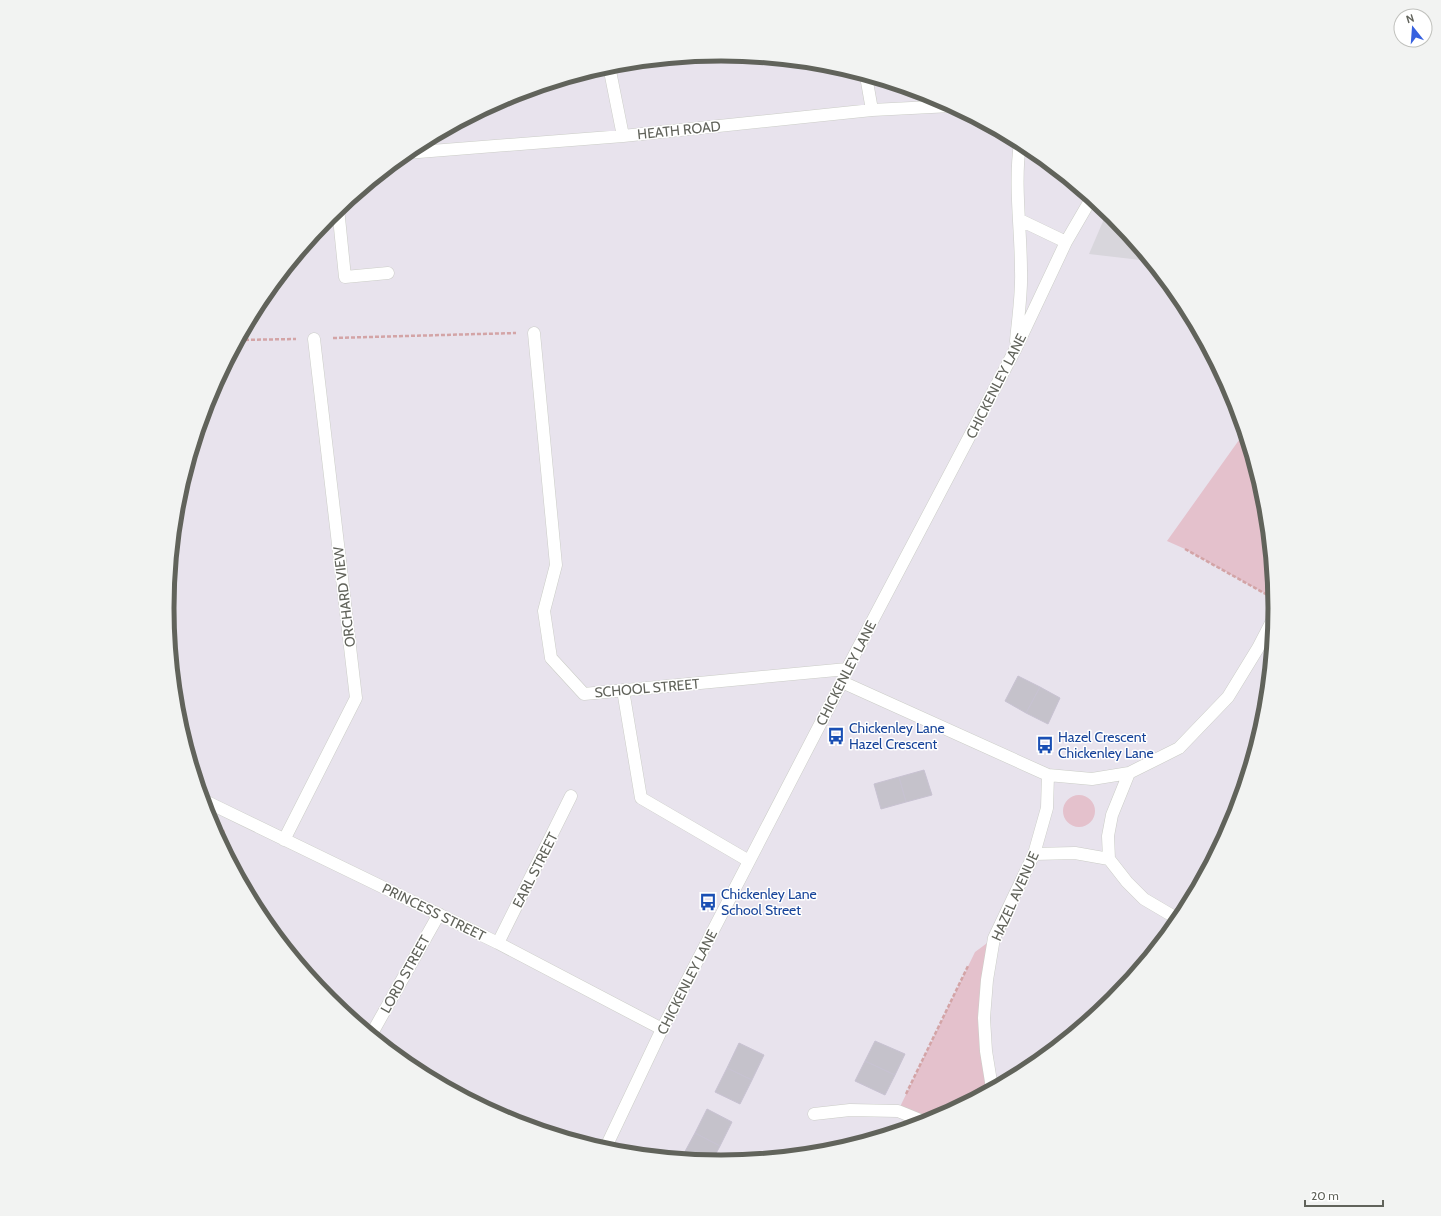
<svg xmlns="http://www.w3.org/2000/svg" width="1441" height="1216" font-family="Cabin,sans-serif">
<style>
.industrial{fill:#d8d6dc}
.green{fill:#e4c1cc}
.building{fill:#c5c2cb;stroke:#c8c2d2}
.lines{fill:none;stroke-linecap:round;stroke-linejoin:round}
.minor-casing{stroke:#cbcdc7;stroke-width:13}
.path{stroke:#d3a4a6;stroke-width:2.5;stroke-dasharray:4 2;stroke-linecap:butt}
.minor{stroke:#fff;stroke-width:12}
.labels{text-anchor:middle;stroke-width:3;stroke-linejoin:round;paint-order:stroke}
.street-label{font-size:14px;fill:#61635b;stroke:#fff}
.transit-label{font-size:14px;fill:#164399;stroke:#fff;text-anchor:start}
.rim{fill:none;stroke:#61635b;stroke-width:5}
</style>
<rect width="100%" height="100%" fill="#e8e3ed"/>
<path class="industrial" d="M 1107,212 L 1112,216 L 1149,261 L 1089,254 Z"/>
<path class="green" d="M 1244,433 L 1264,500 L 1273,598 L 1185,549 L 1167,541 Z
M1063 811a16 16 0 1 1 32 0a16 16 0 1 1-32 0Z
M 994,938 L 987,980 L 992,1088 L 932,1120 L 925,1122 L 898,1111 L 975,952 Z"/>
<path class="building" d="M 1018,676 L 1040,687 L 1026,713 L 1005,701 Z
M 1040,687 L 1060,698 L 1048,724 L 1026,713 Z
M 924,770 L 932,795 L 906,802 L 899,777 Z
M 899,777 L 906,802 L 881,809 L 874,784 Z
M 1214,854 L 1200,880 L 1199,879 Z
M 875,1041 L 905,1054 L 895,1075 L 865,1061 Z
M 739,1043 L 764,1055 L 752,1080 L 727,1068 Z
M 865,1061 L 895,1075 L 885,1095 L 855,1081 Z
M 727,1068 L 752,1080 L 740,1104 L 715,1092 Z
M 707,1109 L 732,1122 L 720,1146 L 695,1133 Z
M 695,1133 L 720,1146 L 712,1161 L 685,1158 L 682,1157 Z"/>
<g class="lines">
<g class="minor-casing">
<path id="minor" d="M 609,66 L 623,136
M 866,76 L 872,110
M 406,153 L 623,136 L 872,110 L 951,106
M 338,208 L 345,277 L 388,273
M 1020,220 L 1066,242
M 534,333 L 556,565 L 544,611 L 551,658 L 584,694 L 847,669
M 1016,341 C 1018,318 1022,294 1021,271 C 1021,228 1014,186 1020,143
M 842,682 L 1048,775 L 1092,779 L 1129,773 L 1179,748 L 1228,697 L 1258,648 L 1274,617
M 623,690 L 641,798 L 749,861
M 203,800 L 498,943 L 662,1029
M 284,840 L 356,698 L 314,339
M 1034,854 L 1075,853 L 1109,859 L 1127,882 L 1144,899 L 1178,919
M 1109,859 L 1108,836 L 1112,815 L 1129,773
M 498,943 L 571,796
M 371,1035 L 439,914
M 992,1088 L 986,1051 L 984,1018 L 987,980 L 994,938 L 1034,854 L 1047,808 L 1048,775
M 814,1114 L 850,1110 L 898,1111 L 925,1122
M 605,1149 L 662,1029 L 842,682 L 847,669 L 1016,348 L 1066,242 L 1091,199"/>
</g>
<path class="path" d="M 333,338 L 516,333
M 239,340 L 296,339
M 1185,549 L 1273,598
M 1267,566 L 1271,576
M 223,830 L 228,855
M 906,1094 L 968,966"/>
<use href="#minor" class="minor"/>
</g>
<defs>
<g id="bus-bare" transform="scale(1.38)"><path d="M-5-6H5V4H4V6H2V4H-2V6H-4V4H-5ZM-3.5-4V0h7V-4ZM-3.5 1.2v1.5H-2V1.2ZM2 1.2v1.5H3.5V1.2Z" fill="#1a4fb4" stroke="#fff" stroke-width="2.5" paint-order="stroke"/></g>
</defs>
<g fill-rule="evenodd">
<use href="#bus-bare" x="836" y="736"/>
<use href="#bus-bare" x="1045" y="745"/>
<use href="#bus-bare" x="708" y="902"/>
</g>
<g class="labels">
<g class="street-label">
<text transform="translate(679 130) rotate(-6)" y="5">HEATH ROAD</text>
<text transform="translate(996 386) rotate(-63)" y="5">CHICKENLEY LANE</text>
<text transform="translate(344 597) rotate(-97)" y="5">ORCHARD VIEW</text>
<text transform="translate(846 673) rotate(-63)" y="5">CHICKENLEY LANE</text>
<text transform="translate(647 688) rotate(-5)" y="5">SCHOOL STREET</text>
<text transform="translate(535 870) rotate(-63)" y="5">EARL STREET</text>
<text transform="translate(1015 896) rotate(-66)" y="5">HAZEL AVENUE</text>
<text transform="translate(434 912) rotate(26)" y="5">PRINCESS STREET</text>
<text transform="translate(405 974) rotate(-61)" y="5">LORD STREET</text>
<text transform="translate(687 982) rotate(-63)" y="5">CHICKENLEY LANE</text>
</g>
<g class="transit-label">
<text x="849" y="733">Chickenley Lane<tspan x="849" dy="16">Hazel Crescent</tspan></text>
<text x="1058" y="742">Hazel Crescent<tspan x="1058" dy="16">Chickenley Lane</tspan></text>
<text x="721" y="899">Chickenley Lane<tspan x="721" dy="16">School Street</tspan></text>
</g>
</g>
<path d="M0 0H1441V1216H0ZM174 608a547 547 0 1 1 1094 0a547 547 0 1 1-1094 0Z" fill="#f2f3f2" fill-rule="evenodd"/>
<path class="rim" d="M174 608a547 547 0 1 1 1094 0a547 547 0 1 1-1094 0Z"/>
<g transform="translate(1413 28) rotate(343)"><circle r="19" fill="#ffffff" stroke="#c0c1bd"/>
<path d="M0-3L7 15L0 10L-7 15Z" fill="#3761df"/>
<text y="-6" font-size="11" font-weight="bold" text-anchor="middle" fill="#61635b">N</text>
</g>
<path d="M1305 1200v6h78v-6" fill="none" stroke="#61635b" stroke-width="2"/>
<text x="1311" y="1200" font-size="12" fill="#61635b" stroke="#ffffff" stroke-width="3" paint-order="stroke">20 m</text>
</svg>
